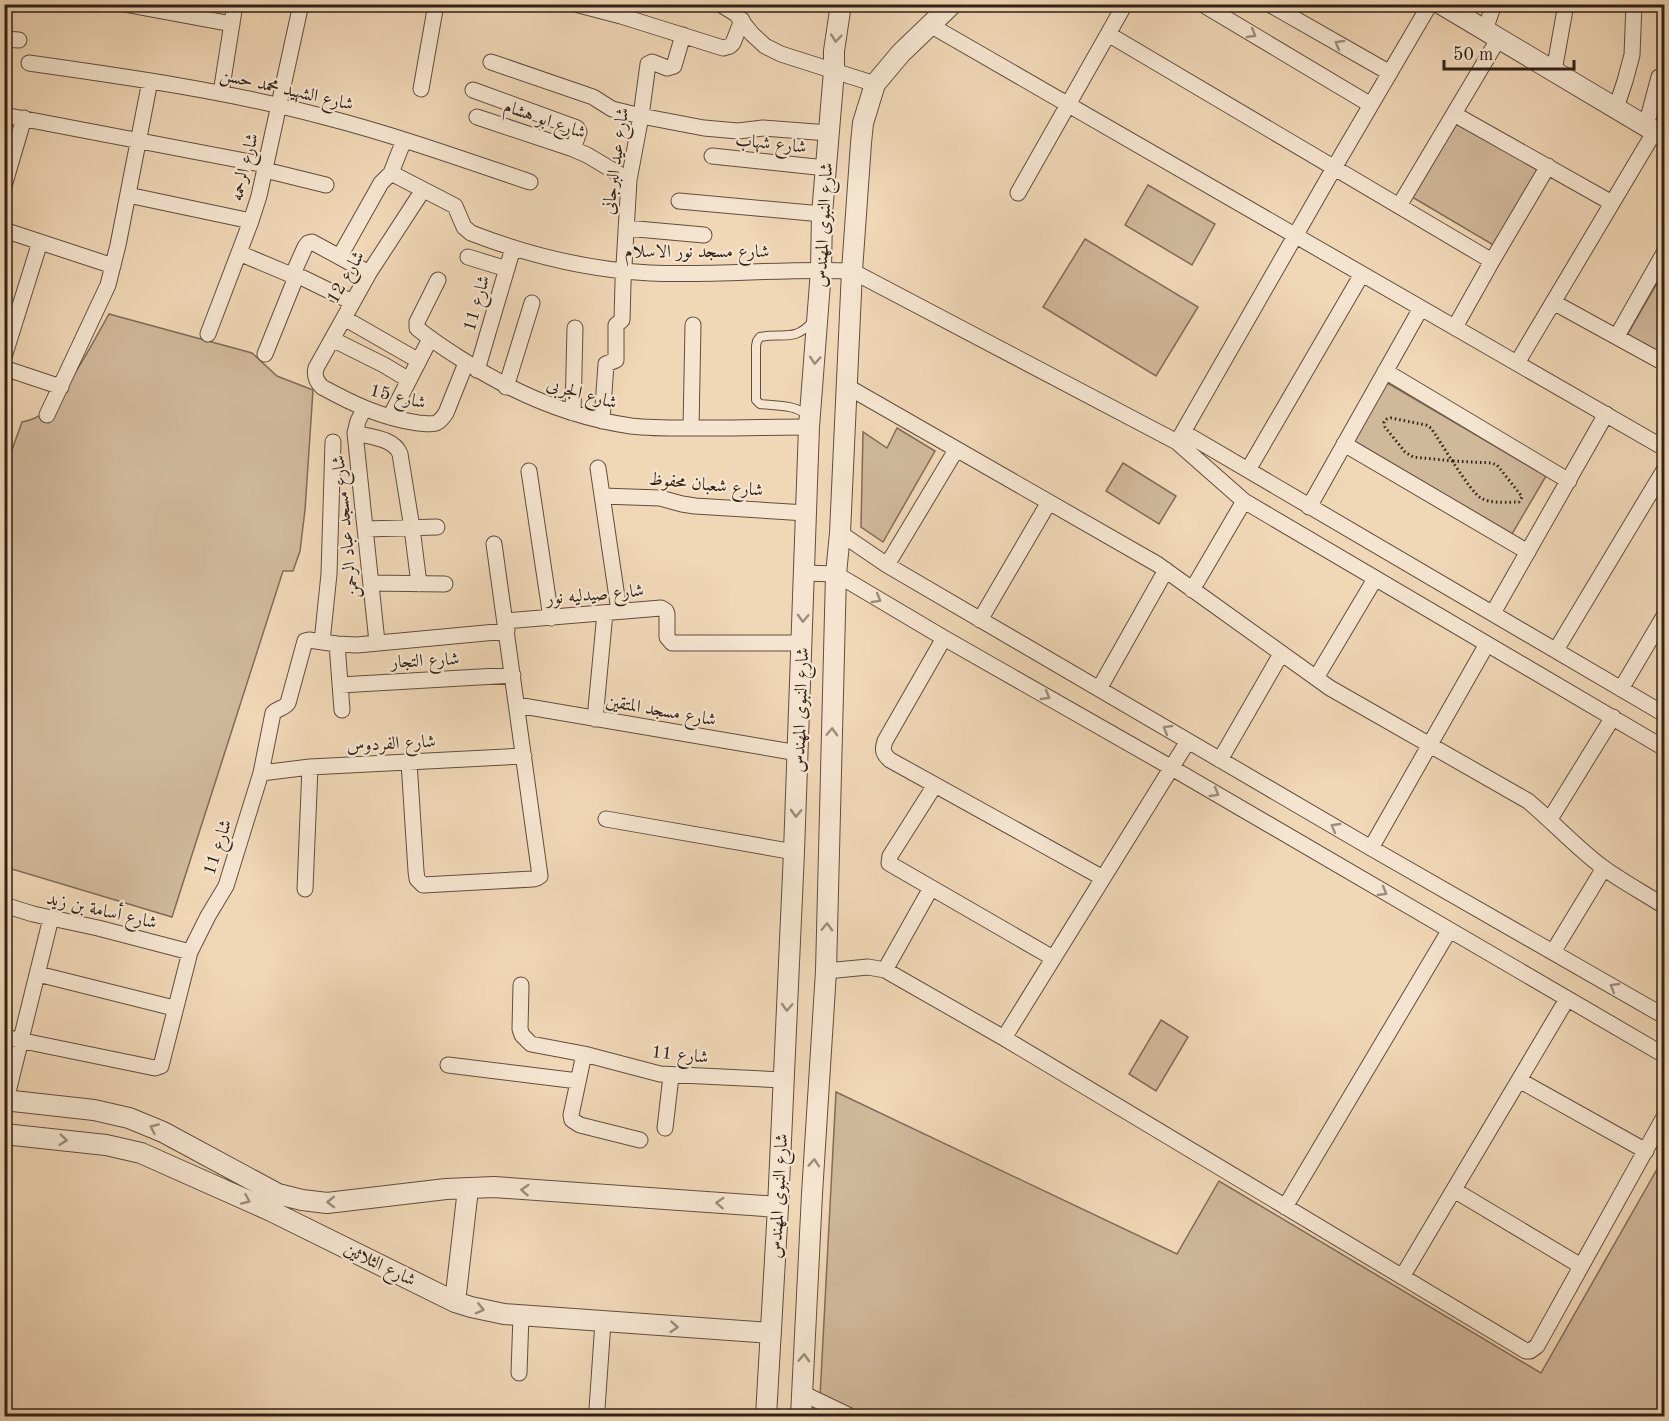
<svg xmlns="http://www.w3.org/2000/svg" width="1669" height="1421" font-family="'Old Standard TT',Amiri,serif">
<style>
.green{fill:#d0b89b;stroke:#806c58;stroke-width:1.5}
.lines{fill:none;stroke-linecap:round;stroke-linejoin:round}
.service-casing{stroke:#614e3e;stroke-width:10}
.minor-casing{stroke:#614e3e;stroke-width:17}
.tertiary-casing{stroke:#614e3e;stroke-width:22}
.path{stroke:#312116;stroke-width:3;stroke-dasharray:1.5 3;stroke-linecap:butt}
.service{stroke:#f5e5d0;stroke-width:8}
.minor{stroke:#f5e5d0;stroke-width:15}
.tertiary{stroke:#f5e5d0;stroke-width:20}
.oneway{stroke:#9d8d7c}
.labels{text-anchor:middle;stroke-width:4.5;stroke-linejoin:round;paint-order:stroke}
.street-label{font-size:18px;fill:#312116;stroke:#f5e5d0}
</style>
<rect width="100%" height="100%" fill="#f0d7b6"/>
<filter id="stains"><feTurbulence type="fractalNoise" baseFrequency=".00333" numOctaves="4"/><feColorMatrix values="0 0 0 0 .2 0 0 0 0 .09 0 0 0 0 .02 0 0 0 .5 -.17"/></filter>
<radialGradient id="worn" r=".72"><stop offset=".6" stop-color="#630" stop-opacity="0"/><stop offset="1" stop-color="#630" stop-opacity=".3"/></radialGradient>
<path class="green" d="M 1452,116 L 1540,167 L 1495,246 L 1407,194 Z
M 1148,185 L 1215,224 L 1192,265 L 1125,225 Z
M 1085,239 L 1198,307 L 1156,376 L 1043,307 Z
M 1664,271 L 1664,357 L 1627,335 Z
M 109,314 L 252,353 L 277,376 L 313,390 L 305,510 L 300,551 L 293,571 L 283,571 L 172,917 L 5,867 L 4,472 L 22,422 C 26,421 31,420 35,418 C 61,406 94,340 109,314 Z
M 1384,381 L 1546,476 L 1512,534 L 1351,439 Z
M 897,428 L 935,451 L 883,542 L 861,527 L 863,432 L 887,448 Z
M 1123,463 L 1176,496 L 1159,524 L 1106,491 Z
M 1161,1020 L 1188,1037 L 1156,1091 L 1129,1074 Z
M 836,1092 L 1177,1254 L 1219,1181 L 1541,1373 L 1664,1157 L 1664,1416 L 819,1416 Z"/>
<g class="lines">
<g class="service-casing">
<path id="service" d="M 809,416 C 793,404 778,406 760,404 L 756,400 L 756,346 L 757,341 L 760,337 C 783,332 794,343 813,321"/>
</g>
<g class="minor-casing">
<path id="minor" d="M 124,4 L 232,24
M 575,4 L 621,16 L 723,48 L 730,46 L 733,43 L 742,20
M 720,4 L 736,14 L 752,34 L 765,46 L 781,54 L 875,84
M 1202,4 L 1371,105
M 1269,4 L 1390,73
M 930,25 L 1664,448
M 1485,30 L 1494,4
M 1108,34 L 1492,261
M 4,39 L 19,40
M 491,62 L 593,97 L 612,109 L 641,116 L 704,128 L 738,131 L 763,128 L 829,133
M 29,63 C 128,77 228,91 325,117 C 395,135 462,159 530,182
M 1554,71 L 1566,4
M 421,89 L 436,4
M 473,90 L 577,128 L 579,132 L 573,149
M 221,93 L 235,4
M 1616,108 L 1625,81 L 1632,55 L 1634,4
M 1454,114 L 1612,203
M 4,115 L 266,165
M 477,117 L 573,149 L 587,155 L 629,180
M 1646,126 L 1659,77 L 1664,75
M 712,156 L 826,168
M 265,170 L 326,185
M 391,173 L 455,206 L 464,227 L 471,233 C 528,255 589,270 650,273 C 717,276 785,268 852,271 L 1177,442 L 1244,501 L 1664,748
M 4,186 L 24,118
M 423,190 L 369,273 L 316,368 C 314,376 316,381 322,387 C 353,404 382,418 418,423 C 424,423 430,425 436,423 C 441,421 443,417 446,413 L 466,363
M 1018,193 L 1125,4
M 128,195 L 251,221
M 679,201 L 822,214
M 1399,206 L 1499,38
M 626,228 L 704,235
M 4,230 L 113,266
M 239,253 L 296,277 L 303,278 L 352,302
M 340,256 L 381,183 L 391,173 L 404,140
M 468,257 L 507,269
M 292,276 L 305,247 L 308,243 L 312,242 L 369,273
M 438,280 L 417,322 L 417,328 C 430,339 444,348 458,357 C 511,392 568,417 631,426 C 658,429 686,428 713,428 C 745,428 777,427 809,427
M 1553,302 L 1664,363
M 344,318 L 419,361
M 1455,327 L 1492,261 L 1548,166
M 208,334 L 251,221 L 259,196 L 301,4
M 1617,336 L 1664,253
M 332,339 L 384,365 L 409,380
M 265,354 L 296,277
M 4,357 L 40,242
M 1517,363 L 1655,131
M 4,368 L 61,387
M 477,370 L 513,248
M 1385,371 L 1569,481
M 506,387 L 532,303
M 848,387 L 1157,564 L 1330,688 L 1528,801 C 1553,822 1575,846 1601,866 C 1621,881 1644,893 1664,906
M 364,409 L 358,421 L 355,433 L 377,642
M 573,413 L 575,328
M 47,415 L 108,285 L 118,245 L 150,81
M 390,417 L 430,339
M 602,421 L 606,364 L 616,360 L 616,325 L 622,320 L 623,283 L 629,180 L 641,116 L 648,64 L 652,62 L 667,68 L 674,66 L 683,35
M 691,428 L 693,325
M 1183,432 L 1334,168 L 1430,4
M 355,433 C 370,437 394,438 400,454 L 412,528 L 419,584
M 1177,442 L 1183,432 L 1664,714
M 1344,444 L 1528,552
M 598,468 L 619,611
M 1248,470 L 1362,274
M 529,471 L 551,618
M 602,496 L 660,498 L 682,504 L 695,506 L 806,513
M 1309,507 L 1421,308
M 365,529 L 437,527
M 840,533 L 887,565 L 1371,848 L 1664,1016
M 887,565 L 956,450
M 804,573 L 836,574 L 944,638 L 1172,768 L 1664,1055
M 371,583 L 445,584
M 1192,590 L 1244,501
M 1493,613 L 1606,414
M 980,620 L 1049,502
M 505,621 L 661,608 L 666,611 L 667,614 L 667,637 L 672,643 L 802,643
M 944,638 L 885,741 C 882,750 883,754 890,760 L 1103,878
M 322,642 L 329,574 L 333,442
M 337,644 L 342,710
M 1556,650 L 1664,470
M 1316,678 L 1375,579
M 340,685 L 513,675
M 1099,689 L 1166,570
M 1621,689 L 1664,616
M 517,705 L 798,753
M 595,719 L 605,613
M 1220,760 L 1281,654
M 409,762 L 416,871 L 417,879 L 423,885 L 533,879 L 537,878 L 540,876 L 494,544
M 261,773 L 310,767 L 524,756
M 935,785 L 890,856 L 889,863 L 892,865 L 1053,958
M 606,819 L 794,852
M 1550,819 L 1613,717
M 1371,848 L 1487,644
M 305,889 L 310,767
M 4,905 L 33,914 L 98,928 L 190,952
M 1553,952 L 1604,868
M 885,970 L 931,888
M 826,971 L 868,967 L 885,970 L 1004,1038 L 1526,1351 L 1530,1351 L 1537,1346 L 1664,1117
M 38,974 L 174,1008
M 521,985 L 520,1029 L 522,1035 L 531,1044 L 584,1054 L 660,1074 L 784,1080
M 4,1037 L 155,1068 L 161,1066 L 190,952 L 208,916 L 226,886 L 261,773 L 273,713 C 278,708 285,708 288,703 L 305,641 L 309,640 L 337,644 L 357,645 L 507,631
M 1004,1038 L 1188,741
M 584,1054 L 571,1115 L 572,1120 L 580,1125 L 640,1140
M 448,1065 L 578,1081
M 1519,1080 L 1646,1151
M 6,1100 L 51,918
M 665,1128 L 671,1076
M 1454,1190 L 1581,1266
M 1285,1207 L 1449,931
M 1402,1277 L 1567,999
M 519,1373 L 521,1315
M 802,1393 L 850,1416
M 597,1409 L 603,1322"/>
</g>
<g class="tertiary-casing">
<path id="tertiary" d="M 1441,4 L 1664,137
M 4,1100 L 94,1110 L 129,1118 L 163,1132 L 278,1194 L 302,1200 L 327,1203 L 446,1189 L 494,1187 L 778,1207
M 4,1134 L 106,1145 L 141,1153 L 271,1211 L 455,1302 L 471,1307 L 504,1314 L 771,1333
M 455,1302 L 468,1189
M 766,1416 L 778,1207 L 794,852 L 809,427 L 821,270 L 822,214 L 834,71 L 834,51 L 841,4
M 801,1416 L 812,1194 L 826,971 L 836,574 L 840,533 L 852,271 L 861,143 L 863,123 L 875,84 L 901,53 L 952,4"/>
</g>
<path class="path" d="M 1453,461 L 1492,463 L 1497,465 L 1520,494 L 1522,497 L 1519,502 C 1507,502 1491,504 1481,498 C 1470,492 1440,441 1431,428 L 1426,425 L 1391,418 L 1387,419 L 1384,422 L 1385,427 L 1405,452 L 1413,457 L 1453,461"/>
<use href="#service" class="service"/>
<use href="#minor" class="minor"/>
<use href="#tertiary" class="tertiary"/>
</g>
<defs><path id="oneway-chevron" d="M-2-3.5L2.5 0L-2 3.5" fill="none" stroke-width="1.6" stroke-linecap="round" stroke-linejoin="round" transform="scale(1.5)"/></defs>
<g class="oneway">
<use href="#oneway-chevron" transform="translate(1252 34) rotate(31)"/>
<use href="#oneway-chevron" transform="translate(836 38) rotate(96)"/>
<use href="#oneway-chevron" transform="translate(1339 44) rotate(-150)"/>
<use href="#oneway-chevron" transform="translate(815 360) rotate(94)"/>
<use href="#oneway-chevron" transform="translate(877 599) rotate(31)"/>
<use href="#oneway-chevron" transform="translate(803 618) rotate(92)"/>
<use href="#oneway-chevron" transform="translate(1046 696) rotate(30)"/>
<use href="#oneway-chevron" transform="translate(1167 729) rotate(-150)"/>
<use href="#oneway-chevron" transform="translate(832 732) rotate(-88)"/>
<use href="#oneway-chevron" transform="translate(1215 793) rotate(30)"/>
<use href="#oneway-chevron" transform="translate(796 813) rotate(92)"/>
<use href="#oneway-chevron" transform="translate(1335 827) rotate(-150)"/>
<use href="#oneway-chevron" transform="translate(1383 892) rotate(30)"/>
<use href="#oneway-chevron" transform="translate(827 927) rotate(-88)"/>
<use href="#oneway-chevron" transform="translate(1614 987) rotate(-150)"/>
<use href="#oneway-chevron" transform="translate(787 1007) rotate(93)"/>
<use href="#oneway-chevron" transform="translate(154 1128) rotate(-156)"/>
<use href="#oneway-chevron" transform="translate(63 1140) rotate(6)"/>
<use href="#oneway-chevron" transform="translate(814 1163) rotate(-86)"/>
<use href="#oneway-chevron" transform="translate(525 1190) rotate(-176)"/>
<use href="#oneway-chevron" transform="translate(246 1200) rotate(24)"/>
<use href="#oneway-chevron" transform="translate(331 1202) rotate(179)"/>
<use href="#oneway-chevron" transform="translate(720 1203) rotate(-176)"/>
<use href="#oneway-chevron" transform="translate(480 1309) rotate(14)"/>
<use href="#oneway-chevron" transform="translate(674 1327) rotate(4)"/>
<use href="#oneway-chevron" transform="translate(804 1358) rotate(-87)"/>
</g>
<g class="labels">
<g class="street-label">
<text transform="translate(287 89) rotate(13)" y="6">شارع الشهيد محمد حسن</text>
<text transform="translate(545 119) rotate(19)" y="6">شارع ابو هشام</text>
<text transform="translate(771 143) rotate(6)" y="6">شارع شهاب</text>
<text transform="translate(615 161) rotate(-82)" y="6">شارع عيد البرجانى</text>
<text transform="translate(244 167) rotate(-76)" y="6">شارع الرحمه</text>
<text transform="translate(823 225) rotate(-87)" y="6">شارع النبوى المهندس</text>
<text x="697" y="257">شارع مسجد نور الاسلام</text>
<text transform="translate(345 277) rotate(-60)" y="6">شارع 12</text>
<text transform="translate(476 303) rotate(-74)" y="6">شارع 11</text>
<text transform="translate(582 393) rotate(16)" y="6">شارع الجربى</text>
<text transform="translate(398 396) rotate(14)" y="6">شارع 15</text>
<text transform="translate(706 484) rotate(6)" y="6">شارع شعبان محفوظ</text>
<text transform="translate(345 527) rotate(-96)" y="6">شارع مسجد عباد الرحمن</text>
<text transform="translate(595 594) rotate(-5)" y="6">شارع صيدليه نور</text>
<text transform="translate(425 660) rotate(-3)" y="6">شارع التجار</text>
<text transform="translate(661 710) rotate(10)" y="6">شارع مسجد المتقين</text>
<text transform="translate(800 710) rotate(-88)" y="6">شارع النبوى المهندس</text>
<text transform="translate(391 743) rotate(-3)" y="6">شارع الفردوس</text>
<text transform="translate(217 847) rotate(-72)" y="6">شارع 11</text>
<text transform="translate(102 910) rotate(13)" y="6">شارع أسامة بن زيد</text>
<text transform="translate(680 1054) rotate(6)" y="6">شارع 11</text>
<text transform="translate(778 1196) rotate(-87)" y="6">شارع النبوى المهندس</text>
<text transform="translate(380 1264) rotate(26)" y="6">شارع الثلاثين</text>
</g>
</g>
<rect width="1669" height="1421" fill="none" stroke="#f0d7b6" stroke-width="24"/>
<rect x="6" y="6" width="1657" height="1409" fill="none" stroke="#312116" stroke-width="3"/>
<rect x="12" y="12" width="1645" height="1397" fill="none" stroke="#312116" stroke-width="1.5"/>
<path d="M1444 60v9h130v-9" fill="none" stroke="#312116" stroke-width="3"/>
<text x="1453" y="60" font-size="18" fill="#312116" stroke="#f5e5d0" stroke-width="4.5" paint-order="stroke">50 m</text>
<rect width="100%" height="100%" filter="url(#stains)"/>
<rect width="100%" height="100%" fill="url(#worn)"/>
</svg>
